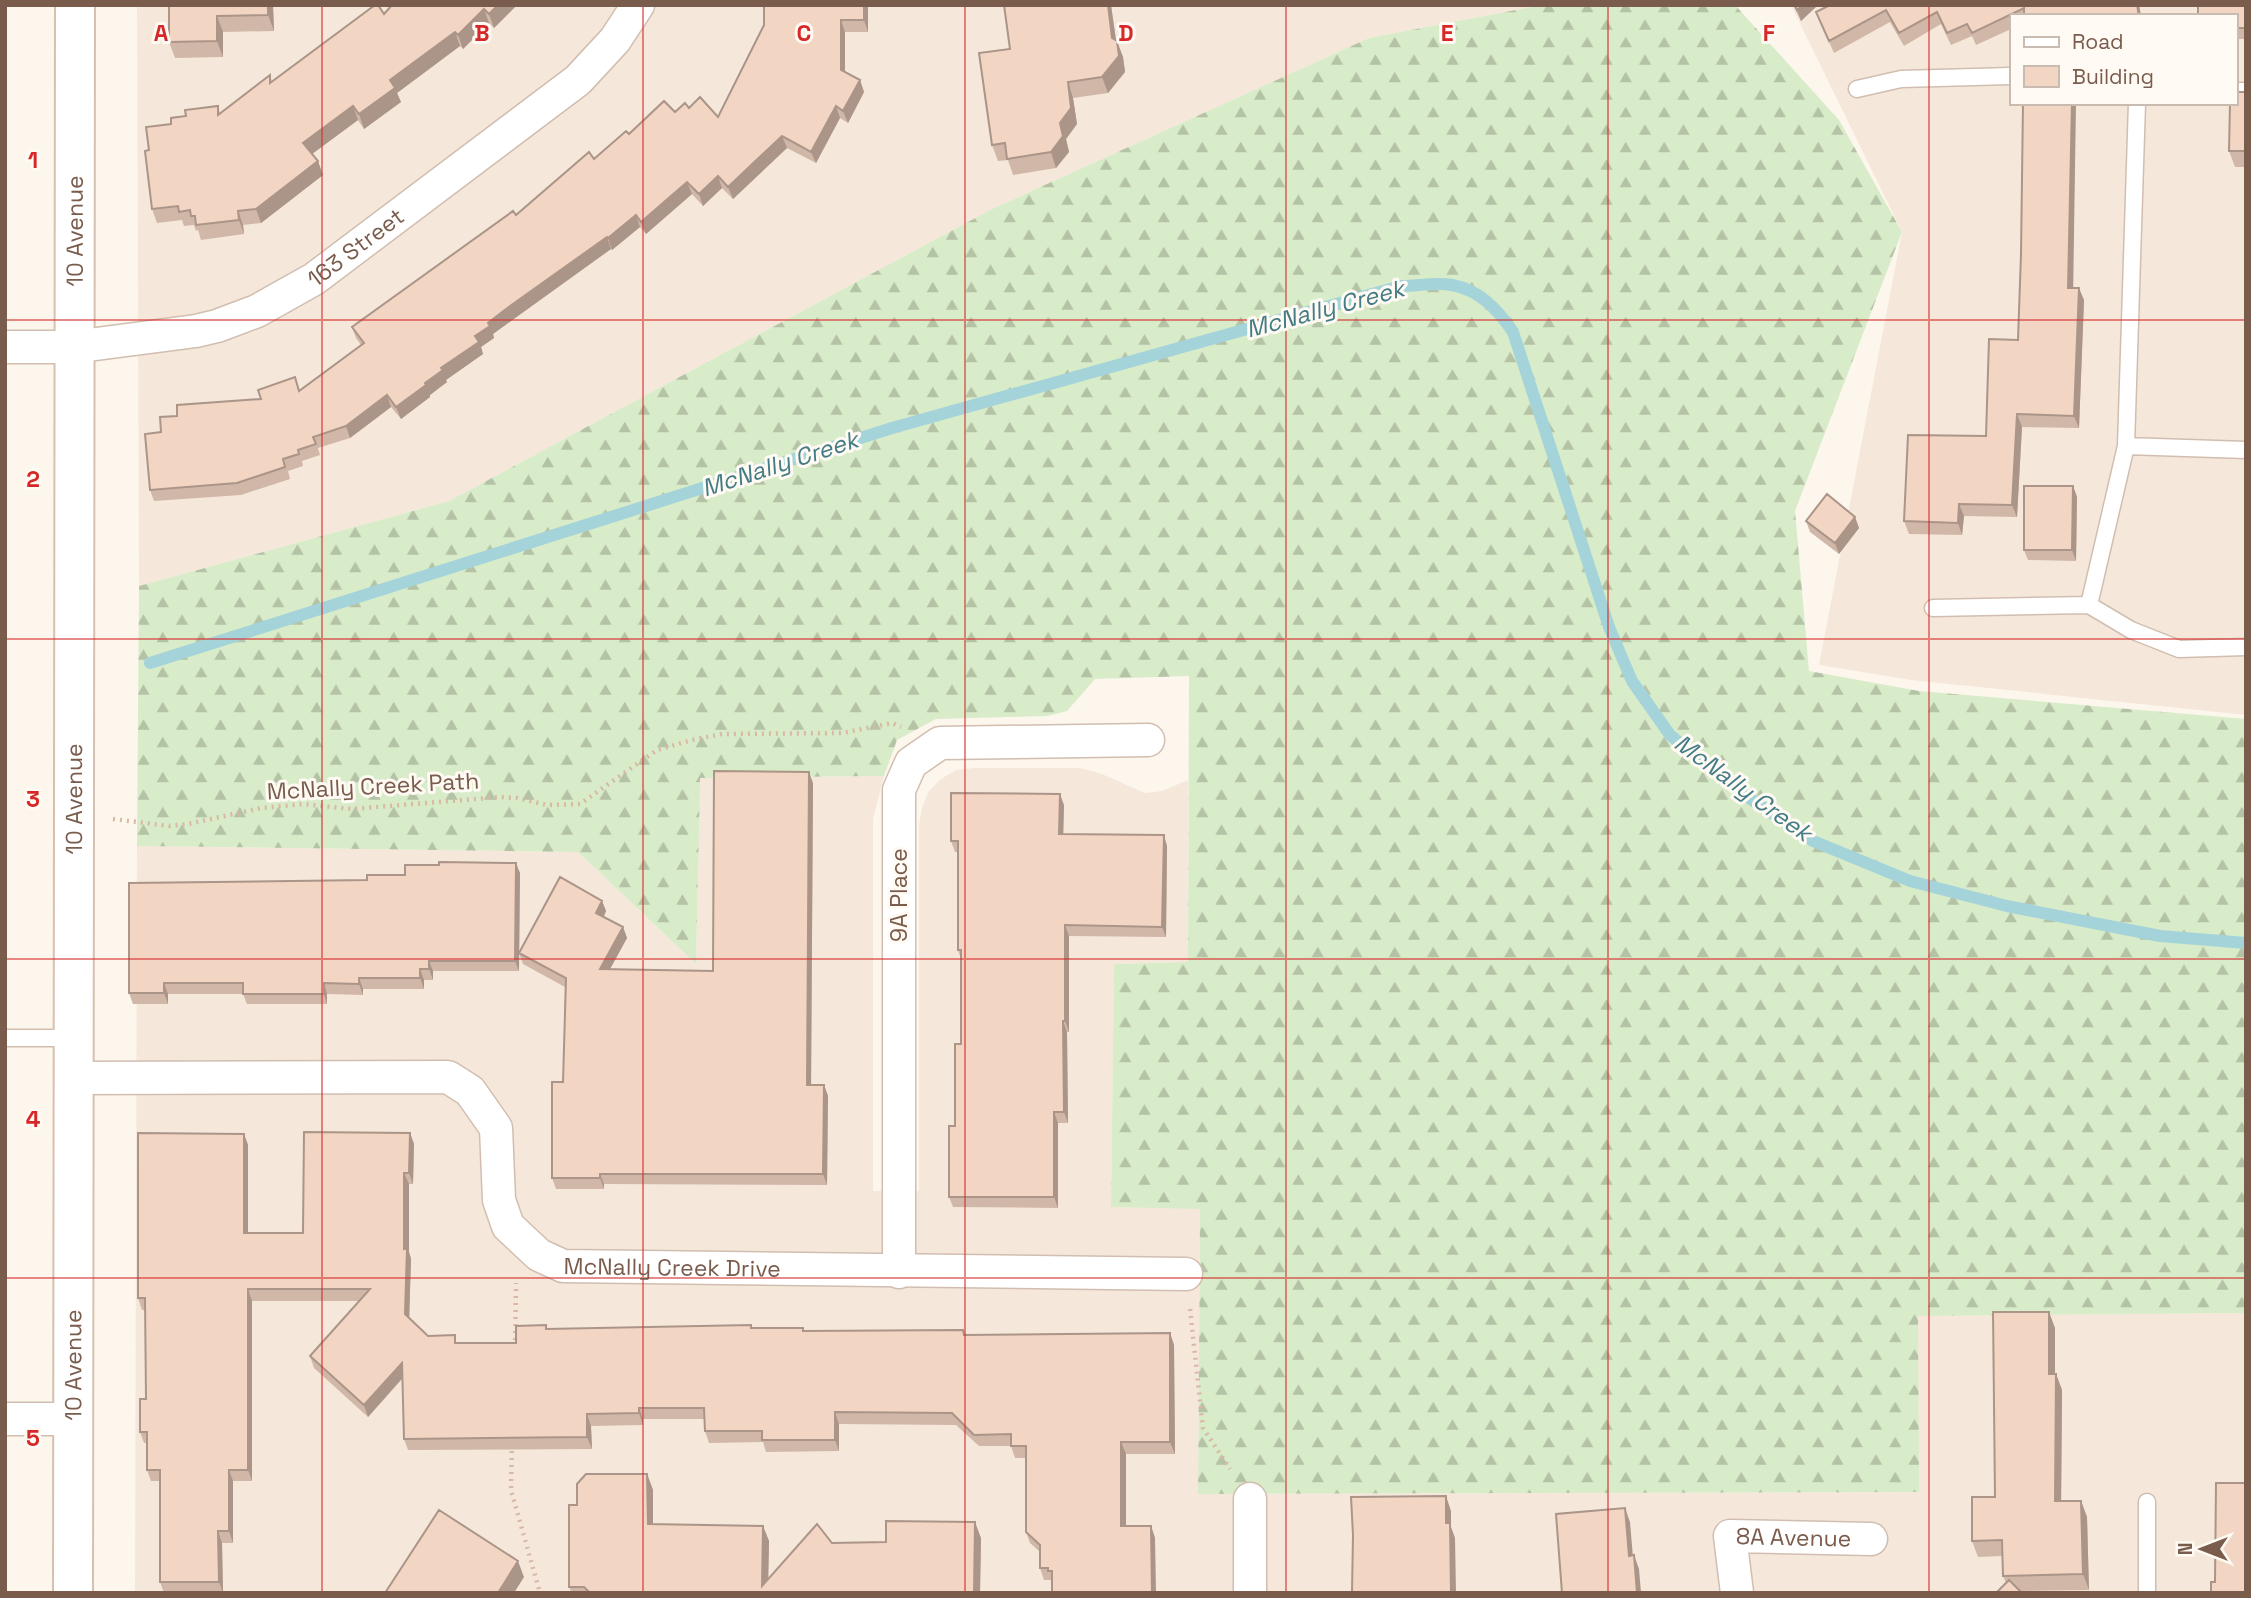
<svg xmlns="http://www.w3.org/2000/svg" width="2251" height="1598" font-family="'Space Grotesk',sans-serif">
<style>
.residential{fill:#f5e8da;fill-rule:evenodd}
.forest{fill:url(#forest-firs)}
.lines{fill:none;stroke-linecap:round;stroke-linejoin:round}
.stream{stroke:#a5d3da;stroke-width:12}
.lane-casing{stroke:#d1beb0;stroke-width:19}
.street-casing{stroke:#d1beb0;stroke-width:35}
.secondary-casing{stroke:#d6c0b0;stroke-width:42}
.path{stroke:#d9b8a5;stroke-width:4.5;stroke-dasharray:2 5;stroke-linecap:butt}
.lane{stroke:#fff;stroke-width:16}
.street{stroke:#fff;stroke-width:32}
.secondary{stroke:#fff;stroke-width:38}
.wall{fill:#d1b7a8}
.shaded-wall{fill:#aa9588}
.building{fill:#f3d5c3;stroke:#aa9588;stroke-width:2}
.grid{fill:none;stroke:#d62828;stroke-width:2;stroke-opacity:0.55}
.labels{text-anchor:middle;stroke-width:6;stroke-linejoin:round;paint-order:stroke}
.street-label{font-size:23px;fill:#7a5c4d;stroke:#fffaf3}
.water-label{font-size:24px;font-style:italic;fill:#437c86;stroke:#fffaf3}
.grid-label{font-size:23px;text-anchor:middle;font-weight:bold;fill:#d62828;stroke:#fffaf3;stroke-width:6;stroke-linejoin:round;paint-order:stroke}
</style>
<defs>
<pattern id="forest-firs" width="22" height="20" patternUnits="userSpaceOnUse" patternTransform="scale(1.75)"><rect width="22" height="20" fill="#d8ecc9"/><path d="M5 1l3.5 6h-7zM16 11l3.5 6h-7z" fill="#b4c2a5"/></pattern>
</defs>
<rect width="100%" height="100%" fill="#fdf6ec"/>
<path class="residential" d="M 5,5 L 6,5 L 6,626 L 5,626 Z
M 137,5 L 1542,5 L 1369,38 L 992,209 L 449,501 L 139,586 Z
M 1791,5 L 2246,5 L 2246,715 L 1911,680 L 1819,665 L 1902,232 ZM 2011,16 L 2235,16 L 2235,103 L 2011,103 Z
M 974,768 L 1080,768 L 1102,774 L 1145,793 L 1162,791 L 1188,780 L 1188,962 L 1114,964 L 1111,1207 L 1200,1208 L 1198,1494 L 1918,1492 L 1918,1316 L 2246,1313 L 2246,1593 L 135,1593 L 137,846 L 578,852 L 696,964 L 699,778 L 884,776 L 873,819 L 873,1191 L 919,1191 L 919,825 L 922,808 L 928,792 L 941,779 L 956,770 Z
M 5,1047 L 7,1047 L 7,1593 L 5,1593 Z"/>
<path class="forest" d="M 1542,5 L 1735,5 L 1839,120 L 1902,232 L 1795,511 L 1809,671 L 1919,691 L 2246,719 L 2246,1313 L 1918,1316 L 1919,1492 L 1198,1494 L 1200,1209 L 1111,1207 L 1114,964 L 1188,962 L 1189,676 L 1095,679 L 1067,711 L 1047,716 L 936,719 L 897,740 L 884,776 L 700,778 L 696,964 L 578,852 L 137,846 L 139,586 L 449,501 L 992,209 L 1369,38 Z"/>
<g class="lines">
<path class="stream" d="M 150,663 L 892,428 L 1401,286 C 1417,286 1437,282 1452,285 C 1480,290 1498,310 1513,332 L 1609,627 L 1632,681 L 1670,735 L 1743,794 L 1813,841 L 1910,881 L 2007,906 L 2160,936 L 2246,943"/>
<g class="lane-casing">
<path id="lane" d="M 1857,89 L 1901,79 L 2011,76
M 2235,91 L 2246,91
M 2126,446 L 2246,450
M 2089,605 L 2131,630 L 2179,649 L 2246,647
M 1933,608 L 2089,605 L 2126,446 L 2137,103
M 5,1038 L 72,1038
M 2147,1502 L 2147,1593"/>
</g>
<g class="street-casing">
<g id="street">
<path id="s1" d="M 5,347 L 73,347 L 196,331 L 217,326 L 257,311 L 314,279 L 578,80 L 615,40 L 638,5"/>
<path id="s2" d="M 73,1078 L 448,1077 L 470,1091 L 496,1128 L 499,1200 L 508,1226 L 539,1255 L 563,1266 L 1186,1274"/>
<path d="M 899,1272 L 899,790 L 911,763 L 940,743 L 1148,740"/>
<path d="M 5,1419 L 73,1419"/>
<path d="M 1250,1499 L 1250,1593"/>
<path id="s3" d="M 1737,1593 L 1730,1536 L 1871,1539"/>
</g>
</g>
<g class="secondary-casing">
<g id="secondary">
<path id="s4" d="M 73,1593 L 75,5"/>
</g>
</g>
<path class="path" d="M 113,819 L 169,826 L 188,824 L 261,808 L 303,804 L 352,809 L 500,797 L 517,798 L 547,805 L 580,804 L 657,750 L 692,740 L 722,734 L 842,733 L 892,723 L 901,727
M 1190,1309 L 1203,1428 L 1230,1469
M 515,1347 L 516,1283
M 512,1444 L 511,1490 L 540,1593"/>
<use href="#lane" class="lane"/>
<use href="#street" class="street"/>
<use href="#secondary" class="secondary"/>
</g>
<path class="wall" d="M 169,5 L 273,5 L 274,31 L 223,32 L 223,57 L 175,58 L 169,42 Z
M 392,5 L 517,5 L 494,28 L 489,23 L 463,49 L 460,46 L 397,93 L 401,102 L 364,129 L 358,120 L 312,154 L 323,175 L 261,223 L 243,225 L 244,234 L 201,240 L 198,230 L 196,231 L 194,225 L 184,226 L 182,220 L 157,223 L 152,209 L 149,150 L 171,124 L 186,116 L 218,106 L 220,113 L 270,75 L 272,82 L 384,14 Z
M 868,5 L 868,32 L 845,32 L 845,73 L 860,80 L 864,92 L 848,123 L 840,118 L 816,163 L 787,148 L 733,199 L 722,188 L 703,206 L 692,194 L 646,234 L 640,227 L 612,250 L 611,249 L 510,321 L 493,334 L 494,338 L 481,347 L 483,354 L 446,380 L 447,382 L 430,395 L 430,397 L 401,419 L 391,407 L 350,438 L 318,448 L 320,455 L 302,461 L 303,466 L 288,471 L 290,479 L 241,495 L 154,501 L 150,490 L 161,432 L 177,416 L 300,391 L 361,345 L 356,338 L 352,327 L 516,215 L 629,134 L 675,112 L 689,108 L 718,117 L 764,25 Z
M 1004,5 L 1111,5 L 1116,41 L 1123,57 L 1125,72 L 1108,93 L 1073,98 L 1077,124 L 1066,139 L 1069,152 L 1056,168 L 1013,175 L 1008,160 L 998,161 L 992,145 L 1010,49 Z
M 1793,5 L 1818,5 L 1801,21 Z
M 1830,5 L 2139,5 L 2141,16 L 2011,16 L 2011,29 L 1976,45 L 1972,36 L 1951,45 L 1941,24 L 1904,46 L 1890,22 L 1834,53 L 1816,12 Z
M 2246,5 L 2246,39 L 2235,39 L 2235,16 Z
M 2246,92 L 2246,167 L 2235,167 L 2229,151 Z
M 2021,254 L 2073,288 L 2084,300 L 2079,428 L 2022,427 L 2017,517 L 1964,516 L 1962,535 L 1909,534 L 1904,521 L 1986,436 L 2018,340 Z
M 2073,486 L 2077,497 L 2076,561 L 2028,560 L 2024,550 Z
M 1855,517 L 1859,528 L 1839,554 L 1810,532 L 1806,521 Z
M 813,783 L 811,1085 L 824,1085 L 828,1096 L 827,1185 L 604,1184 L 604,1189 L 556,1189 L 552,1178 L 563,1082 L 565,987 L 523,964 L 519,953 L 519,971 L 433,971 L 433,980 L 424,980 L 424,989 L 363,989 L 363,995 L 327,994 L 327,1004 L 247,1004 L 243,994 L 168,994 L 168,1004 L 133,1004 L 129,993 L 367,880 L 405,875 L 520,873 L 519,953 L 602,901 L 606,911 L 604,917 L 623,927 L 627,938 L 610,969 L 713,971 Z
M 1064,805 L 1063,834 L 1167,846 L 1166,937 L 1069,936 L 1069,1032 L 1067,1032 L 1068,1123 L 1058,1123 L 1058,1208 L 953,1207 L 949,1197 L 961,1044 L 961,959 L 958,950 L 958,852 L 955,852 L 951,841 Z
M 410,1133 L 414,1144 L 413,1184 L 409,1184 L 409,1252 L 411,1259 L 409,1318 L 428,1336 L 458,1343 L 516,1343 L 546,1325 L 548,1329 L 751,1325 L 752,1328 L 803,1328 L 804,1331 L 963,1330 L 965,1335 L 1170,1333 L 1174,1345 L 1175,1454 L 1126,1454 L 1126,1526 L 1151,1526 L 1155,1538 L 1051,1580 L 1044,1580 L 1040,1568 L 1040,1552 L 1030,1543 L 1026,1532 L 1026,1458 L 1015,1458 L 1011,1446 L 979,1446 L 956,1425 L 839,1424 L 839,1451 L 766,1452 L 763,1442 L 709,1443 L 705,1431 L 705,1419 L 643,1419 L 643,1425 L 591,1426 L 592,1449 L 408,1450 L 404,1439 L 403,1378 L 368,1417 L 314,1368 L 310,1356 L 359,1301 L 252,1301 L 252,1481 L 233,1481 L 233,1543 L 222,1543 L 223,1593 L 164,1593 L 160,1582 L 160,1481 L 151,1481 L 147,1470 L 147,1443 L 144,1443 L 140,1432 L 146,1399 L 145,1310 L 142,1310 L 138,1298 L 244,1134 L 248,1145 L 248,1233 L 303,1233 Z
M 2055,1328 L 2055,1374 L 2056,1374 L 2062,1390 L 2061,1501 L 2081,1501 L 2087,1517 L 2089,1590 L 2020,1591 L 2006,1583 L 2003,1576 L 2003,1556 L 1978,1557 L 1972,1541 L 1995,1497 Z
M 647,1474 L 653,1490 L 653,1524 L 763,1526 L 769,1541 L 768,1579 L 832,1543 L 886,1542 L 981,1538 L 980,1593 L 572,1593 L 569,1587 L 577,1505 Z"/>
<path class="shaded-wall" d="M 268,5 L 273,5 L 274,31 L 268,15 Z
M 498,5 L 517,5 L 494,28 L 489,14 Z
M 864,5 L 868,5 L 868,32 L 864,20 Z
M 1108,5 L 1111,5 L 1118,54 L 1112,38 Z
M 1803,5 L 1818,5 L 1801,21 L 1797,10 Z
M 2137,5 L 2139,5 L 2141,16 L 2139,16 Z
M 484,9 L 489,23 L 463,49 L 458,35 Z
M 217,16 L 223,32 L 223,57 L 217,41 Z
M 841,20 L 845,32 L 845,82 L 841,70 Z
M 455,32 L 460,46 L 397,93 L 401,102 L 364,129 L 359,114 L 390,80 Z
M 1117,41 L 1123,57 L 1125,72 L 1108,93 L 1102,77 Z
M 860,80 L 864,92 L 848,123 L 843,111 Z
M 1068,82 L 1073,98 L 1077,124 L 1066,139 L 1069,152 L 1056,168 L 1051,152 Z
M 2072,103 L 2076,103 L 2073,300 L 2068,288 Z
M 353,106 L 358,120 L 308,157 L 303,143 Z
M 836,106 L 840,118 L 816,163 L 811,152 Z
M 782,136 L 787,148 L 733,199 L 728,187 Z
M 318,161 L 323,175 L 261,223 L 256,209 Z
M 718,176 L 722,188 L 703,206 L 699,194 Z
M 687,182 L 692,194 L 646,234 L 641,222 Z
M 238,211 L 243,225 L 244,234 L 239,220 Z
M 636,215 L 640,227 L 612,250 L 608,238 Z
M 607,237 L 611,249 L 493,334 L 494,338 L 481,347 L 483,354 L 446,380 L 447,382 L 430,395 L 430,397 L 401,419 L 396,407 L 425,383 L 488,323 Z
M 2079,288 L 2084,300 L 2079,428 L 2074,416 Z
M 387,395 L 391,407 L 350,438 L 346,426 Z
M 2017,414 L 2022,427 L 2017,517 L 2012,505 Z
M 2073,486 L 2077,497 L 2076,561 L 2072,550 Z
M 1959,504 L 1964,516 L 1962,535 L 1958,523 Z
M 1855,517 L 1859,528 L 1839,554 L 1835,543 Z
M 809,772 L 813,783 L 811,1096 L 807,1085 Z
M 1060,794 L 1064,805 L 1063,844 L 1059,834 Z
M 1164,835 L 1167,846 L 1166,937 L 1162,927 Z
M 516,863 L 520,873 L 519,971 L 515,961 Z
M 602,901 L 606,911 L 600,924 L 596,913 Z
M 1065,925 L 1069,936 L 1069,1032 L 1065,1021 Z
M 623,927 L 627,938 L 604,980 L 600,969 Z
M 429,961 L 433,971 L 433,980 L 429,969 Z
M 420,969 L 424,980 L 424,989 L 420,978 Z
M 359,978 L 363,989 L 363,995 L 359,984 Z
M 164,983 L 168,994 L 168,1004 L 164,993 Z
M 324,983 L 327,994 L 327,1004 L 324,994 Z
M 1063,1021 L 1067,1032 L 1068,1123 L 1064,1112 Z
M 824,1085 L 828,1096 L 827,1185 L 823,1174 Z
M 1054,1112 L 1058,1123 L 1058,1208 L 1054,1197 Z
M 410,1133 L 414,1144 L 413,1184 L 409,1173 Z
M 244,1134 L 248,1145 L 248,1244 L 244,1233 Z
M 404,1173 L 409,1184 L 409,1252 L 411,1259 L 409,1326 L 405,1314 Z
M 600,1174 L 604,1184 L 604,1189 L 600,1178 Z
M 248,1289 L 252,1301 L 252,1481 L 248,1470 Z
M 2049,1312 L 2055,1328 L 2055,1390 L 2049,1374 Z
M 1170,1333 L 1174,1345 L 1175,1454 L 1170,1442 Z
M 402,1363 L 406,1374 L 368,1417 L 364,1405 Z
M 2056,1374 L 2062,1390 L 2061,1517 L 2055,1501 Z
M 639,1408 L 643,1419 L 643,1425 L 639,1413 Z
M 835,1412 L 839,1424 L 839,1451 L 835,1440 Z
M 587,1414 L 591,1426 L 592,1449 L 587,1437 Z
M 1121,1442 L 1126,1454 L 1126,1538 L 1121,1526 Z
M 229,1470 L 233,1481 L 233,1543 L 229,1531 Z
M 647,1474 L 653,1490 L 653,1540 L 648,1524 Z
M 1446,1496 L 1451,1511 L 1451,1527 L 1455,1538 L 1456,1593 L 1451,1593 L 1446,1523 Z
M 2081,1501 L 2087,1517 L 2089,1590 L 2083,1574 Z
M 1625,1508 L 1630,1522 L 1634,1569 L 1629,1556 Z
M 975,1522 L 981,1538 L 980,1593 L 974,1593 Z
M 763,1526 L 769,1541 L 768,1593 L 762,1586 Z
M 1151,1526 L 1155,1538 L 1156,1593 L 1152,1593 Z
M 218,1531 L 222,1543 L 223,1593 L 219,1582 Z
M 1634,1555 L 1639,1569 L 1641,1593 L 1637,1593 Z
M 518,1561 L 524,1577 L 514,1593 L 498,1593 Z"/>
<path class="building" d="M 169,5 L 268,5 L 268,15 L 217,16 L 217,41 L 169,42 Z
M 375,5 L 378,5 L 384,14 L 392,5 L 498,5 L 489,14 L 484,9 L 458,35 L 455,32 L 390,80 L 395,88 L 359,114 L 353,106 L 303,143 L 318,161 L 256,209 L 238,211 L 239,220 L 196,225 L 195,216 L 191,216 L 190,210 L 179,212 L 178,206 L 152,209 L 145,151 L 149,150 L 146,127 L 171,124 L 171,118 L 186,116 L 185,110 L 218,106 L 218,115 L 270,75 L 270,83 Z
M 764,5 L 864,5 L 864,20 L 841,20 L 841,70 L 860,80 L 843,111 L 836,106 L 811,152 L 782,136 L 728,187 L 718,176 L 699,194 L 687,182 L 641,222 L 636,215 L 608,238 L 607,237 L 506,309 L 488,323 L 490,326 L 475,336 L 479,342 L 441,368 L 443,370 L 425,383 L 426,385 L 396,407 L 387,395 L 346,426 L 313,437 L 316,444 L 298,450 L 299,454 L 283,459 L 285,467 L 237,483 L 150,490 L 145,434 L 161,432 L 160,417 L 177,416 L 177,405 L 261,399 L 258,390 L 295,377 L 299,391 L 364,343 L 352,327 L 513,211 L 516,215 L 589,152 L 594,159 L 626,131 L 629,134 L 664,101 L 675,112 L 685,103 L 689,108 L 700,97 L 718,117 L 764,25 Z
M 1004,5 L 1108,5 L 1112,38 L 1117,41 L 1119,56 L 1102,77 L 1068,82 L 1071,108 L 1060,123 L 1063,136 L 1051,152 L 1007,159 L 1005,143 L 992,145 L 979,53 L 1010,49 Z
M 1795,5 L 1803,5 L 1797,10 Z
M 1830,5 L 2137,5 L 2139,16 L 2024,16 L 2024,8 L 1972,33 L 1967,24 L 1947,33 L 1937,12 L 1899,33 L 1886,10 L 1829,41 L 1816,12 Z
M 2198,5 L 2246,5 L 2246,28 L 2235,28 L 2235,16 L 2198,16 Z
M 2235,92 L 2246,92 L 2246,151 L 2229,151 L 2230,103 L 2235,103 Z
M 2023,103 L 2072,103 L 2068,288 L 2079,288 L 2074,416 L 2017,414 L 2012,505 L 1959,504 L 1958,523 L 1904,521 L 1908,435 L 1986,436 L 1989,339 L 2018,340 L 2021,254 Z
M 2024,486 L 2073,486 L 2072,550 L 2024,550 Z
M 1827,494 L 1855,517 L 1835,543 L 1806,521 Z
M 714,771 L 809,772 L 807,1085 L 824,1085 L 823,1174 L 600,1174 L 600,1178 L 552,1178 L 552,1082 L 563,1082 L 566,978 L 519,953 L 560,877 L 602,901 L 596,913 L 623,927 L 600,969 L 713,971 Z
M 951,793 L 1060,794 L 1059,834 L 1164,835 L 1162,927 L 1065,925 L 1065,1021 L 1063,1021 L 1064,1112 L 1054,1112 L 1054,1197 L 949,1197 L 949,1126 L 955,1126 L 955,1044 L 961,1044 L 961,950 L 958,950 L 958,841 L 951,841 Z
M 439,862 L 516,863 L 515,961 L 429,961 L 429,969 L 420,969 L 420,978 L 359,978 L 359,984 L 324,983 L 324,994 L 243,994 L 243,983 L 164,983 L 164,993 L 129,993 L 129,883 L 367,880 L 367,875 L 405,875 L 405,865 L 439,865 Z
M 304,1132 L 410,1133 L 409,1173 L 404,1173 L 404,1249 L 407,1248 L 405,1314 L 428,1336 L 455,1335 L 455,1343 L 516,1343 L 516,1326 L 546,1325 L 546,1329 L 751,1325 L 751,1328 L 803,1328 L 803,1331 L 963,1330 L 964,1335 L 1170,1333 L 1170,1442 L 1121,1442 L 1121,1526 L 1151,1526 L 1152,1593 L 1052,1593 L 1052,1571 L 1048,1571 L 1048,1568 L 1040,1568 L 1040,1545 L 1026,1532 L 1026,1446 L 1011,1446 L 1011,1434 L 974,1435 L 952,1413 L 835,1412 L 835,1440 L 762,1440 L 762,1431 L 705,1431 L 704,1408 L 639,1408 L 639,1413 L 587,1414 L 587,1437 L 404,1439 L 402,1363 L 364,1405 L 310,1356 L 370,1289 L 248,1289 L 248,1470 L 229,1470 L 229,1531 L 218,1531 L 219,1582 L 160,1582 L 160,1470 L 147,1470 L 147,1432 L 140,1432 L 140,1399 L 146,1399 L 145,1298 L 138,1298 L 138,1133 L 244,1134 L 244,1233 L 303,1233 Z
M 1993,1312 L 2049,1312 L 2049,1374 L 2056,1374 L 2055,1501 L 2081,1501 L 2083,1574 L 2003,1576 L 2002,1540 L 1972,1541 L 1972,1497 L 1995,1497 Z
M 586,1474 L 647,1474 L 648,1524 L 763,1526 L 762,1586 L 817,1524 L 832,1543 L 886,1542 L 886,1521 L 975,1522 L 974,1593 L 590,1593 L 584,1587 L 569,1587 L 569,1505 L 577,1505 L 577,1484 Z
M 2216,1483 L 2246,1483 L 2246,1593 L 2211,1593 L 2211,1582 L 2215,1582 Z
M 1446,1496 L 1446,1523 L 1450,1523 L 1451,1593 L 1352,1593 L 1353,1535 L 1351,1497 Z
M 1625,1508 L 1629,1556 L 1634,1555 L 1637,1593 L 1562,1593 L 1556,1514 Z
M 439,1510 L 518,1561 L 498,1593 L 385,1593 Z
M 2009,1580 L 2022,1593 L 1996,1593 Z"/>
<path class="grid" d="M 322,5 L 322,1593M 643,5 L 643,1593M 965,5 L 965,1593M 1286,5 L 1286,1593M 1608,5 L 1608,1593M 1929,5 L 1929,1593M 5,320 L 2246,320M 5,639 L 2246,639M 5,959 L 2246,959M 5,1278 L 2246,1278"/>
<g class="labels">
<g class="street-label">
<text dy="8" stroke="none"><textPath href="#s4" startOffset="1362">10 Avenue</textPath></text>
<text dy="8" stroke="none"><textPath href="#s1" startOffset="374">163 Street</textPath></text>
<text transform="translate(373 786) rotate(-3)" y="8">McNally Creek Path</text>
<text dy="8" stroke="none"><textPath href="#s4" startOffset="794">10 Avenue</textPath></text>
<text transform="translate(899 895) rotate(-90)" y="8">9A Place</text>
<text dy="8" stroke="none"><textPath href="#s2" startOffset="724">McNally Creek Drive</textPath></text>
<text dy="8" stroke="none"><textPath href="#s4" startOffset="228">10 Avenue</textPath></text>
<text dy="8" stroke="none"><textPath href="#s3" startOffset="121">8A Avenue</textPath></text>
</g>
<g class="water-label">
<text transform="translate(1325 309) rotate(-15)" y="8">McNally Creek</text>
<text transform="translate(780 464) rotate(-18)" y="8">McNally Creek</text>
<text transform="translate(1743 788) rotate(36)" y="8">McNally Creek</text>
</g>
</g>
<g class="grid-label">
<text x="161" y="41">A</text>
<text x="482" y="41">B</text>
<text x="804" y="41">C</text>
<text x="1126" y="41">D</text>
<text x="1447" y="41">E</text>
<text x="1769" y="41">F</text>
<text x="33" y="168">1</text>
<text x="33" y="487">2</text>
<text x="33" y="807">3</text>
<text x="33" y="1127">4</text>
<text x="33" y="1446">5</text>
</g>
<rect width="2251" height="1598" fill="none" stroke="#7a5c4d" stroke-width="14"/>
<rect x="2010" y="14" width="228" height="91" fill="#fffaf3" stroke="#cabbb1" stroke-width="2"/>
<rect x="2024" y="37" width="35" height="10" fill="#ffffff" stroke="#cabbb1" stroke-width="2"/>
<text x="2072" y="49" font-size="21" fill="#7a5c4d">Road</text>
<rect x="2024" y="66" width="35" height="21" fill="#f3d5c3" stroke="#cabbb1" stroke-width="2"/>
<text x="2072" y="84" font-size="21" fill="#7a5c4d">Building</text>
<g transform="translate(2202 1549) rotate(270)" stroke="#fffaf3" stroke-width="5" paint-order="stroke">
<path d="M0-5L12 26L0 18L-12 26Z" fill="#7a5c4d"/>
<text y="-10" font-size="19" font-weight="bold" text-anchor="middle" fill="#7a5c4d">N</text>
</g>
</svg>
